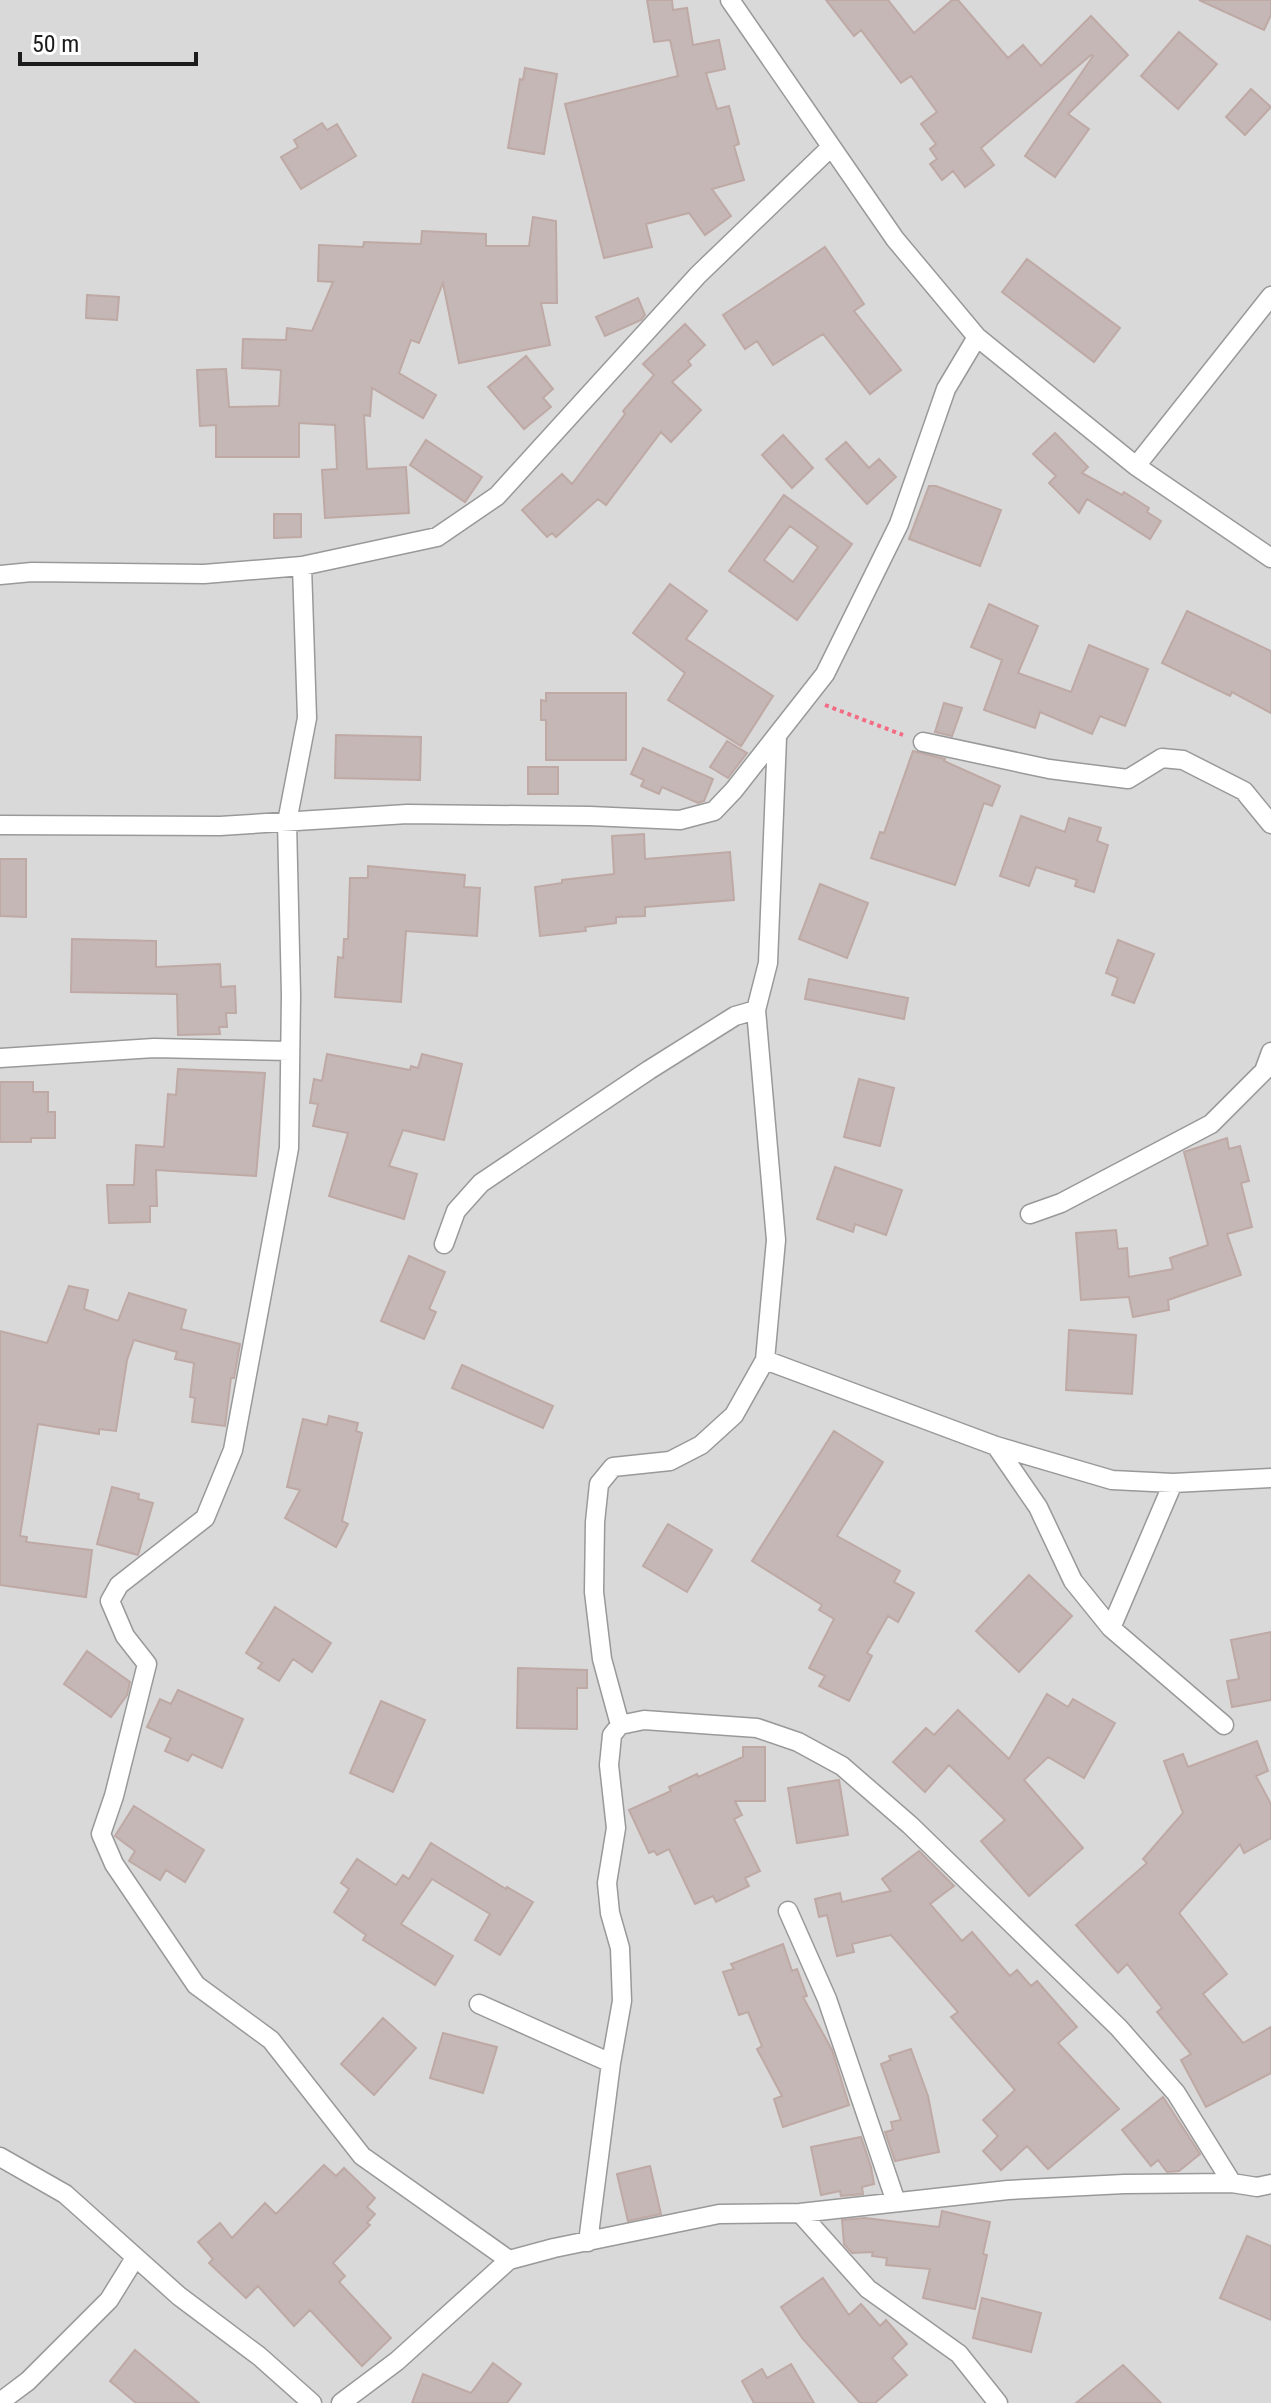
<svg xmlns="http://www.w3.org/2000/svg" width="1271" height="2403" font-family="'Roboto Condensed',sans-serif">
<style>
.residential{fill:#dad9d9}
.building{fill:#c4b7b6;stroke:#bea9a5;stroke-width:2;fill-rule:evenodd}
.lines{fill:none;stroke-linecap:round;stroke-linejoin:round}
.minor-casing{stroke:#999;stroke-width:21}
.path{stroke:#f36c84;stroke-width:4;stroke-dasharray:4 4;stroke-linecap:butt}
.minor{stroke:#fff;stroke-width:18}
</style>
<rect width="100%" height="100%" fill="#ede6e2"/>
<path class="residential" d="M 0,0 L 1271,0 L 1271,2403 L 0,2403 Z"/>
<path class="building" d="M 647,0 L 672,0 L 673,10 L 687,8 L 693,45 L 719,40 L 725,69 L 706,73 L 717,109 L 729,106 L 739,144 L 734,146 L 744,180 L 712,189 L 731,216 L 705,235 L 689,213 L 646,224 L 652,247 L 604,258 L 565,104 L 678,76 L 670,40 L 654,42 Z
M 826,0 L 888,0 L 914,33 L 952,0 L 958,0 L 1008,58 L 1023,45 L 1041,66 L 1091,16 L 1128,55 L 1068,114 L 1089,129 L 1055,177 L 1025,156 L 1093,56 L 1091,55 L 981,148 L 994,165 L 965,187 L 953,171 L 942,180 L 930,164 L 937,159 L 930,149 L 936,144 L 921,124 L 937,112 L 911,76 L 901,83 L 861,30 L 854,36 Z
M 1199,0 L 1271,0 L 1271,15 L 1264,30 Z
M 1179,32 L 1217,64 L 1178,109 L 1141,76 Z
M 525,68 L 557,74 L 544,154 L 508,148 L 520,79 L 523,80 Z
M 1251,89 L 1271,107 L 1245,135 L 1226,117 Z
M 322,123 L 327,130 L 337,124 L 356,156 L 301,189 L 281,157 L 298,147 L 294,140 Z
M 533,217 L 556,221 L 557,303 L 541,303 L 550,345 L 459,363 L 443,283 L 419,343 L 411,340 L 399,373 L 436,395 L 423,418 L 372,388 L 370,416 L 364,415 L 367,469 L 406,467 L 409,513 L 325,518 L 322,470 L 337,469 L 335,425 L 299,423 L 299,457 L 216,457 L 216,425 L 200,426 L 197,370 L 226,369 L 229,407 L 279,406 L 281,370 L 242,368 L 243,339 L 286,340 L 287,328 L 312,331 L 333,282 L 318,281 L 319,245 L 363,247 L 364,242 L 421,244 L 422,231 L 486,234 L 486,246 L 529,246 Z
M 825,247 L 864,304 L 854,311 L 901,370 L 870,394 L 823,334 L 773,365 L 757,341 L 745,349 L 723,315 Z
M 1027,259 L 1120,328 L 1094,362 L 1002,292 Z
M 87,295 L 119,297 L 117,320 L 86,318 Z
M 638,298 L 645,315 L 641,320 L 605,336 L 596,317 Z
M 685,324 L 705,345 L 688,361 L 691,365 L 672,382 L 701,410 L 671,442 L 661,432 L 606,505 L 598,499 L 556,537 L 552,533 L 547,537 L 522,510 L 562,474 L 572,484 L 625,414 L 623,411 L 654,375 L 643,364 Z
M 526,356 L 553,389 L 543,398 L 551,407 L 524,429 L 488,387 Z
M 1055,433 L 1088,467 L 1082,473 L 1122,495 L 1124,492 L 1149,508 L 1147,512 L 1161,521 L 1150,539 L 1087,499 L 1079,513 L 1049,483 L 1056,476 L 1033,454 Z
M 783,435 L 813,468 L 792,488 L 762,455 Z
M 426,440 L 482,477 L 465,502 L 410,465 Z
M 846,442 L 869,468 L 879,459 L 896,477 L 867,504 L 826,459 Z
M 929,486 L 936,486 L 1001,510 L 980,566 L 909,539 Z
M 784,495 L 852,544 L 797,620 L 729,571 ZM 790,526 L 818,547 L 793,582 L 764,560 Z
M 274,514 L 301,514 L 301,537 L 274,538 Z
M 670,584 L 707,611 L 686,639 L 773,696 L 741,746 L 668,700 L 685,673 L 633,633 Z
M 989,604 L 1038,626 L 1018,673 L 1071,692 L 1089,645 L 1148,669 L 1125,726 L 1100,716 L 1092,734 L 1040,712 L 1035,728 L 984,710 L 1002,660 L 971,647 Z
M 1187,611 L 1271,651 L 1271,713 L 1232,692 L 1230,696 L 1162,663 Z
M 546,693 L 626,693 L 626,760 L 546,760 L 546,720 L 541,720 L 541,700 L 546,701 Z
M 944,703 L 962,708 L 952,736 L 935,732 Z
M 336,735 L 421,737 L 420,780 L 335,778 Z
M 727,741 L 747,753 L 728,778 L 710,767 Z
M 643,748 L 713,779 L 704,801 L 698,803 L 662,787 L 659,794 L 641,786 L 644,780 L 631,774 Z
M 913,751 L 945,759 L 944,761 L 1000,786 L 992,806 L 984,803 L 955,885 L 871,858 L 880,832 L 884,833 Z
M 528,767 L 558,767 L 558,794 L 528,794 Z
M 1021,816 L 1065,832 L 1069,818 L 1101,828 L 1097,841 L 1108,845 L 1094,892 L 1075,886 L 1077,880 L 1036,867 L 1029,886 L 1000,876 Z
M 644,834 L 645,859 L 730,852 L 734,900 L 645,907 L 645,916 L 616,917 L 616,923 L 585,927 L 586,931 L 540,936 L 535,887 L 562,883 L 562,880 L 614,874 L 612,836 Z
M 0,859 L 26,859 L 26,917 L 0,916 Z
M 368,866 L 465,875 L 464,887 L 480,888 L 477,936 L 406,931 L 401,1002 L 335,997 L 338,957 L 343,958 L 344,939 L 348,939 L 350,878 L 368,878 Z
M 820,884 L 868,903 L 847,958 L 799,939 Z
M 72,939 L 156,941 L 156,967 L 220,964 L 221,987 L 235,986 L 236,1013 L 226,1013 L 227,1027 L 219,1027 L 220,1034 L 178,1035 L 177,994 L 71,992 Z
M 1118,940 L 1154,954 L 1134,1003 L 1112,995 L 1118,978 L 1106,973 Z
M 809,979 L 908,998 L 904,1019 L 805,999 Z
M 327,1054 L 410,1070 L 411,1066 L 418,1068 L 422,1054 L 462,1064 L 444,1140 L 403,1130 L 389,1166 L 417,1174 L 404,1219 L 329,1196 L 348,1133 L 313,1126 L 318,1104 L 310,1103 L 314,1079 L 322,1081 Z
M 178,1069 L 265,1073 L 256,1176 L 156,1170 L 157,1206 L 150,1206 L 150,1222 L 109,1223 L 107,1185 L 134,1185 L 136,1145 L 164,1147 L 168,1094 L 176,1095 Z
M 859,1079 L 894,1088 L 880,1146 L 844,1137 Z
M 0,1082 L 33,1082 L 33,1092 L 48,1092 L 48,1112 L 55,1112 L 55,1138 L 31,1138 L 31,1142 L 0,1142 Z
M 1227,1138 L 1229,1149 L 1240,1146 L 1249,1181 L 1241,1183 L 1252,1227 L 1227,1234 L 1241,1275 L 1168,1300 L 1169,1310 L 1133,1317 L 1129,1297 L 1081,1300 L 1076,1233 L 1116,1230 L 1118,1249 L 1127,1248 L 1129,1277 L 1173,1269 L 1170,1258 L 1208,1245 L 1184,1152 Z
M 835,1167 L 902,1190 L 886,1235 L 855,1224 L 853,1232 L 817,1219 Z
M 409,1256 L 445,1272 L 429,1309 L 436,1312 L 424,1339 L 381,1321 Z
M 69,1286 L 88,1290 L 84,1309 L 118,1321 L 129,1293 L 186,1310 L 181,1329 L 240,1344 L 234,1378 L 231,1378 L 225,1426 L 192,1422 L 195,1398 L 190,1397 L 194,1363 L 175,1359 L 177,1352 L 134,1340 L 127,1360 L 116,1431 L 99,1429 L 99,1434 L 38,1424 L 20,1536 L 27,1537 L 26,1542 L 92,1550 L 86,1597 L 0,1585 L 0,1331 L 47,1343 Z
M 1069,1330 L 1136,1335 L 1132,1394 L 1066,1390 Z
M 462,1365 L 553,1406 L 543,1428 L 452,1388 Z
M 329,1416 L 358,1423 L 356,1431 L 362,1433 L 342,1521 L 348,1524 L 336,1547 L 285,1518 L 300,1490 L 287,1487 L 303,1419 L 327,1425 Z
M 834,1431 L 883,1462 L 837,1536 L 900,1571 L 894,1582 L 914,1593 L 898,1622 L 888,1616 L 867,1653 L 872,1656 L 849,1701 L 819,1686 L 825,1676 L 809,1668 L 834,1619 L 819,1610 L 822,1605 L 752,1561 Z
M 112,1487 L 139,1494 L 138,1499 L 153,1503 L 138,1555 L 97,1544 Z
M 668,1524 L 712,1550 L 687,1592 L 643,1566 Z
M 1029,1575 L 1072,1616 L 1019,1672 L 976,1631 Z
M 275,1607 L 331,1643 L 312,1672 L 293,1659 L 279,1681 L 258,1668 L 262,1663 L 246,1653 Z
M 1271,1632 L 1271,1700 L 1232,1707 L 1227,1681 L 1239,1679 L 1231,1640 Z
M 87,1651 L 130,1682 L 127,1695 L 111,1717 L 64,1684 Z
M 518,1668 L 587,1670 L 587,1688 L 577,1688 L 577,1729 L 517,1728 Z
M 178,1690 L 243,1719 L 222,1768 L 192,1754 L 188,1761 L 165,1751 L 171,1738 L 147,1727 L 160,1699 L 171,1704 Z
M 1047,1694 L 1068,1707 L 1073,1699 L 1115,1723 L 1084,1778 L 1048,1757 L 1024,1780 L 1083,1848 L 1029,1896 L 981,1841 L 1005,1820 L 949,1765 L 925,1792 L 893,1762 L 926,1728 L 934,1735 L 958,1710 L 1009,1759 Z
M 381,1701 L 425,1720 L 393,1792 L 350,1773 Z
M 1257,1741 L 1268,1771 L 1256,1776 L 1271,1804 L 1271,1838 L 1244,1853 L 1240,1844 L 1179,1913 L 1227,1974 L 1203,1994 L 1243,2043 L 1271,2027 L 1271,2073 L 1206,2107 L 1181,2060 L 1191,2054 L 1157,2012 L 1162,2008 L 1127,1964 L 1118,1973 L 1076,1925 L 1147,1863 L 1143,1859 L 1183,1813 L 1164,1761 L 1183,1754 L 1188,1767 Z
M 743,1747 L 765,1747 L 765,1801 L 735,1801 L 742,1815 L 734,1819 L 760,1871 L 745,1878 L 749,1886 L 716,1902 L 713,1896 L 695,1904 L 669,1849 L 657,1855 L 654,1851 L 649,1853 L 629,1810 L 671,1791 L 669,1787 L 697,1774 L 698,1777 L 743,1757 Z
M 839,1780 L 848,1835 L 797,1843 L 788,1788 Z
M 134,1806 L 204,1850 L 185,1882 L 166,1870 L 160,1880 L 129,1861 L 135,1851 L 115,1836 Z
M 431,1843 L 506,1889 L 507,1887 L 533,1902 L 500,1955 L 475,1940 L 490,1914 L 432,1879 L 401,1924 L 453,1956 L 435,1985 L 363,1940 L 366,1935 L 334,1912 L 349,1889 L 341,1883 L 357,1859 L 396,1885 L 403,1875 L 409,1879 Z
M 919,1851 L 954,1886 L 930,1904 L 962,1941 L 972,1932 L 1010,1976 L 1017,1970 L 1031,1986 L 1037,1981 L 1077,2027 L 1058,2043 L 1119,2109 L 1048,2169 L 1027,2146 L 1001,2170 L 983,2151 L 998,2136 L 983,2120 L 1015,2090 L 951,2017 L 958,2012 L 891,1935 L 852,1944 L 854,1952 L 837,1956 L 827,1915 L 819,1917 L 815,1899 L 840,1893 L 842,1902 L 891,1891 L 882,1879 Z
M 783,1944 L 792,1971 L 797,1969 L 807,1996 L 803,1997 L 832,2050 L 849,2105 L 783,2127 L 774,2099 L 782,2096 L 757,2049 L 762,2046 L 748,2012 L 739,2015 L 723,1972 L 734,1969 L 731,1964 Z
M 383,2018 L 416,2048 L 374,2095 L 341,2064 Z
M 443,2033 L 497,2047 L 483,2093 L 430,2078 Z
M 911,2049 L 928,2096 L 939,2152 L 895,2161 L 885,2132 L 893,2130 L 891,2122 L 901,2120 L 881,2064 L 891,2060 L 889,2056 Z
M 1163,2097 L 1200,2154 L 1179,2171 L 1167,2172 L 1158,2160 L 1151,2166 L 1122,2130 Z
M 861,2137 L 871,2167 L 874,2184 L 862,2187 L 863,2194 L 841,2196 L 840,2191 L 821,2195 L 811,2147 Z
M 324,2165 L 336,2176 L 344,2168 L 375,2198 L 367,2207 L 375,2214 L 367,2223 L 370,2225 L 333,2263 L 345,2276 L 339,2282 L 391,2338 L 362,2366 L 310,2310 L 294,2326 L 258,2286 L 246,2298 L 209,2263 L 213,2259 L 198,2242 L 220,2223 L 232,2238 L 265,2203 L 276,2214 Z
M 650,2166 L 661,2214 L 628,2221 L 617,2174 Z
M 942,2211 L 990,2222 L 983,2254 L 987,2255 L 975,2309 L 923,2298 L 930,2269 L 886,2265 L 887,2258 L 872,2256 L 873,2252 L 852,2253 L 844,2244 L 842,2220 L 865,2218 L 939,2227 Z
M 1247,2236 L 1271,2246 L 1271,2320 L 1220,2298 Z
M 823,2278 L 849,2315 L 861,2304 L 880,2326 L 886,2320 L 907,2344 L 892,2358 L 907,2375 L 875,2403 L 860,2403 L 802,2338 L 781,2307 Z
M 982,2298 L 1041,2313 L 1031,2352 L 973,2338 Z
M 135,2350 L 199,2403 L 136,2403 L 110,2381 Z
M 493,2363 L 521,2384 L 507,2403 L 412,2403 L 423,2374 L 471,2393 Z
M 791,2364 L 814,2403 L 754,2403 L 742,2381 L 762,2369 L 767,2378 Z
M 1123,2365 L 1161,2403 L 1076,2403 Z"/>
<g class="lines">
<g class="minor-casing">
<path id="minor" d="M 730,0 L 895,239 L 977,337 L 1136,466 L 1271,558
M 1136,466 L 1271,296
M 302,566 L 307,718 L 287,822 L 291,995 L 289,1148 L 233,1450 L 205,1518 L 119,1585 L 110,1601 L 125,1636 L 147,1664 L 114,1796 L 101,1834 L 114,1864 L 196,1985 L 271,2040 L 362,2156 L 509,2260
M 0,575 L 32,572 L 204,574 L 302,566 L 437,537 L 497,496 L 698,275 L 830,148
M 923,742 L 1049,769 L 1128,779 L 1162,758 L 1183,760 L 1244,791 L 1271,824
M 0,825 L 220,826 L 407,814 L 590,816 L 680,820 L 714,811 L 734,790 L 825,674 L 899,524 L 946,389 L 977,337
M 0,1058 L 154,1048 L 290,1051
M 1030,1214 L 1061,1203 L 1211,1124 L 1264,1071 L 1271,1052
M 444,1244 L 456,1211 L 481,1183 L 649,1070 L 735,1016 L 756,1010
M 765,1360 L 996,1446 L 1112,1480 L 1173,1483 L 1271,1478
M 996,1446 L 1038,1507 L 1073,1581 L 1111,1628 L 1224,1725
M 1111,1628 L 1173,1483
M 620,1725 L 602,1659 L 594,1592 L 595,1522 L 599,1484 L 613,1467 L 670,1461 L 701,1445 L 734,1415 L 765,1360 L 776,1240 L 756,1010 L 768,963 L 777,737
M 788,1911 L 827,1999 L 896,2202
M 479,2004 L 611,2063
M 0,2157 L 65,2194 L 179,2296 L 259,2356 L 312,2403
M 800,2213 L 868,2289 L 959,2354 L 998,2403
M 588,2242 L 611,2063 L 622,2001 L 620,1948 L 610,1913 L 607,1883 L 616,1828 L 609,1765 L 612,1735 L 620,1725 L 644,1720 L 757,1728 L 798,1742 L 842,1766 L 910,1825 L 1119,2028 L 1176,2093 L 1232,2183
M 0,2402 L 28,2381 L 109,2300 L 135,2258
M 341,2403 L 397,2361 L 509,2260 L 554,2248 L 719,2214 L 800,2213 L 1008,2190 L 1124,2184 L 1232,2183 L 1257,2187 L 1271,2184"/>
</g>
<path class="path" d="M 825,705 L 903,735"/>
<use href="#minor" class="minor"/>
</g>
<path d="M20 52v12h176v-12" fill="none" stroke="#1c1c1c" stroke-width="4"/>
<text x="32" y="52" font-size="24" fill="#1c1c1c" stroke="#ffffff" stroke-width="6" paint-order="stroke">50 m</text>
</svg>
